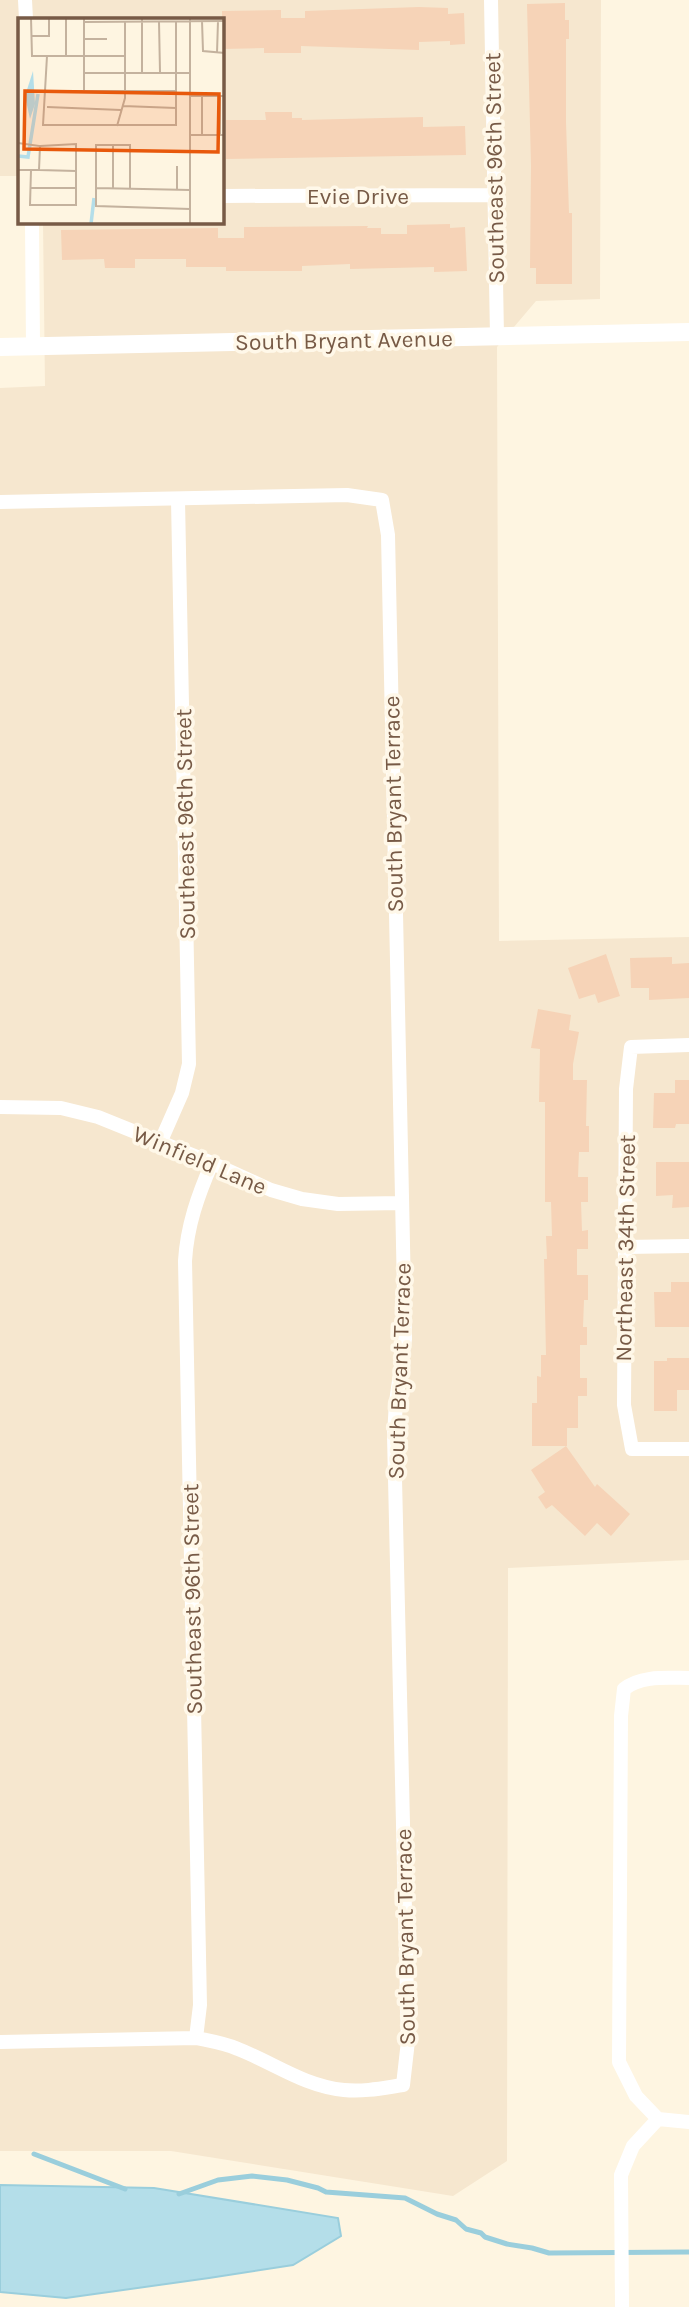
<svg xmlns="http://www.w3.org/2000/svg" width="689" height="2307" font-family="Karla,sans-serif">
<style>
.residential{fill:#f6e7cf}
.water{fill:#b4dee9;stroke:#9acedc;stroke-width:2}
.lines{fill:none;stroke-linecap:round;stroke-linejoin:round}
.stream{stroke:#9acedc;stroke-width:5}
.building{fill:#f6d3b7}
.minor{stroke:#fff;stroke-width:14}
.tertiary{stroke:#fff;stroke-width:18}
.labels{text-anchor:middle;stroke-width:7;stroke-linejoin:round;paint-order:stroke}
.street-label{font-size:23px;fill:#775a46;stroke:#fff8e9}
.inset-river{fill:none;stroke:#b4dee9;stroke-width:3.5}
.inset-road{fill:none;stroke:#c4b29e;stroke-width:2}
.view{fill:#e8590c;fill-opacity:0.15;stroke:#e8590c;stroke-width:3.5}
.inset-edge{fill:none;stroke:#775a46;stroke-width:3.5}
</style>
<rect width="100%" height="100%" fill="#fef5e1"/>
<path class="residential" d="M 0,0 L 601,0 L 600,299 L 536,301 L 497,347 L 499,941 L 689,937 L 689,1560 L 508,1568 L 507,2161 L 453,2196 L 171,2151 L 0,2151 L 0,388 L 45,386 L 43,222 L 222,222 L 222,19 L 19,19 L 19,176 L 0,176 Z"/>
<path class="water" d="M 0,2185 L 154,2188 L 338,2218 L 341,2236 L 293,2265 L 209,2278 L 66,2298 L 0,2292 Z"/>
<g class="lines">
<path class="stream" d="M 34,2154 L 125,2189
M 179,2194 L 218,2180 L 252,2176 L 287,2180 L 318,2188 L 326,2192 L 405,2198 L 437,2214 L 456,2220 L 466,2229 L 481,2233 L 485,2237 L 507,2244 L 532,2248 L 549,2253 L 689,2252"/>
</g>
<path class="building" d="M 565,3 L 565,20 L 569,20 L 569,39 L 566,39 L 566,122 L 569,213 L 572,213 L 572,284 L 536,284 L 536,268 L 530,268 L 531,166 L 527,4 Z
M 419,7 L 448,8 L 448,14 L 464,13 L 465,44 L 450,45 L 450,41 L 419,42 L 419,50 L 301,46 L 301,53 L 264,53 L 264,48 L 223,49 L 222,11 L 281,10 L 281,18 L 305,18 L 305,11 Z
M 265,112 L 292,112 L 292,118 L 302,118 L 302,120 L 423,117 L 423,127 L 465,126 L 466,155 L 226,159 L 226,120 L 266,120 Z
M 450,224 L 450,228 L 465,227 L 467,271 L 434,272 L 434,267 L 350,269 L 350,264 L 302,266 L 302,271 L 226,271 L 226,267 L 186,267 L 186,259 L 135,259 L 135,268 L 105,268 L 104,259 L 62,260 L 61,230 L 218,228 L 218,238 L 244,238 L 244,227 L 368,226 L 367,228 L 381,228 L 381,234 L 407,234 L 407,225 Z
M 606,954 L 620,996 L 598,1003 L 595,994 L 579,999 L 568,968 Z
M 672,957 L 672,964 L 689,963 L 689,998 L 649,1000 L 649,988 L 631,988 L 630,958 Z
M 538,1009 L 571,1015 L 569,1030 L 579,1032 L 573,1064 L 573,1080 L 587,1080 L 586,1126 L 589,1126 L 589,1152 L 579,1152 L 578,1177 L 588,1177 L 588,1202 L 581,1202 L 582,1231 L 588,1230 L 588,1249 L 577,1249 L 577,1275 L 588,1275 L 588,1300 L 584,1300 L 583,1327 L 587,1327 L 587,1345 L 580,1345 L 580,1378 L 587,1378 L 587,1396 L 578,1396 L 578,1428 L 567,1428 L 567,1446 L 532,1446 L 532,1403 L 537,1403 L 537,1376 L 541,1377 L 541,1355 L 546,1355 L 544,1259 L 547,1259 L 546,1236 L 552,1236 L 551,1202 L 545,1202 L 545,1102 L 539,1102 L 540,1049 L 531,1048 Z
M 675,1080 L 689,1080 L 689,1124 L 676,1124 L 675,1128 L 653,1128 L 654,1093 L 675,1093 Z
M 656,1162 L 689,1162 L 689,1207 L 672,1208 L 673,1195 L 656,1196 Z
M 671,1282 L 689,1282 L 689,1327 L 655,1327 L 654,1292 L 671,1292 Z
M 667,1358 L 689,1358 L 689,1390 L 677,1390 L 677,1411 L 654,1411 L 654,1361 L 667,1361 Z
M 566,1446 L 595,1487 L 597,1484 L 630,1514 L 611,1536 L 597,1523 L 585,1536 L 552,1505 L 546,1509 L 538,1497 L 545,1492 L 531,1470 Z"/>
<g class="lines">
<path class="minor" d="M 25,0 L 26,19
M 491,0 L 497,336
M 222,196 L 493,195
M 32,222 L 33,346
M 0,502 L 347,495 L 382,500 L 388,535 L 405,1339 L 396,1402 L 394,1435 L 408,2041 L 403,2085 C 383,2088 364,2092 344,2090 C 304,2086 274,2063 238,2049 C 224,2043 210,2041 196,2038 L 0,2042
M 689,1045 L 631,1047 L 626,1089 L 624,1405 L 632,1449 L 689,1449
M 0,1107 L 61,1108 L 98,1117 L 212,1163 L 271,1190 L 302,1199 L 338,1204 L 402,1203
M 160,1143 L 182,1093 L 189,1064 L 178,500
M 625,1247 L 689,1246
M 196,2038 L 200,2005 L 185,1261 C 187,1226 198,1195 212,1163
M 658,2119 L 636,2096 L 619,2062 L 621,1716 L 624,1689 C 641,1675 668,1678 689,1678
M 622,2307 L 621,2175 L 633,2146 L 658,2119 L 689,2122"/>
<path class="tertiary" d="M 0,347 L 689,332"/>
</g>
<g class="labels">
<g class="street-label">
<text transform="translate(494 168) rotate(-91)" y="8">Southeast 96th Street</text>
<text x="358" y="204">Evie Drive</text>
<text transform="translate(344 340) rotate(-1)" y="8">South Bryant Avenue</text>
<text transform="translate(393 804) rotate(-91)" y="8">South Bryant Terrace</text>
<text transform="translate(185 824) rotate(-91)" y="8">Southeast 96th Street</text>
<text transform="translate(200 1160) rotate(23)" y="8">Winfield Lane</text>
<text transform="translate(625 1248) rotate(-89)" y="8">Northeast 34th Street</text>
<text transform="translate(399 1371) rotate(-88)" y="8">South Bryant Terrace</text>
<text transform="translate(192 1599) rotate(-91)" y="8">Southeast 96th Street</text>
<text transform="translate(405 1937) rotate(-91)" y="8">South Bryant Terrace</text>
</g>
</g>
<g transform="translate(18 18)">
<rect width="206" height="206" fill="#fef5e1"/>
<path d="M 15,53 L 17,86 L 12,101 L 7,78 Z" fill="#b4dee9"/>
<path class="inset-river" d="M 0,138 L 10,139 L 20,76M 73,206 L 76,180"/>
<path class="inset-road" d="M 13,0 L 14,38 L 107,38M 48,0 L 48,38M 66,0 L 66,72M 124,0 L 124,55M 172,0 L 172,206M 184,3 L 185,33 L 207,35M 66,4 L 207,3M 141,4 L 142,54M 13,18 L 31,18 L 31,0M 66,21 L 89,21M 199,35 L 200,3M 29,38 L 25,107 L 158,107 L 158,4M 66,55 L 172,55M 29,73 L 158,73M 172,78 L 207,78M 105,88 L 158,90M 29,89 L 103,92M 99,108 L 107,80 L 107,4M 172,117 L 207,117M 184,117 L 184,78M 202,117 L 202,78M 0,125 L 22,128 L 21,152 L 0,152M 13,152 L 12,187 L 58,187 L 58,126 L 22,128M 21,152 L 58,153M 12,170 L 58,170M 78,170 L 172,172M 95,170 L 95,127M 112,171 L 112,127 L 78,127 L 78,188 L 172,191M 159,172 L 159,148"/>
<path class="view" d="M 7,73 L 201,76 L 200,134 L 6,131 Z"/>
<rect width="206" height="206" class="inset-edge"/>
</g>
</svg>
